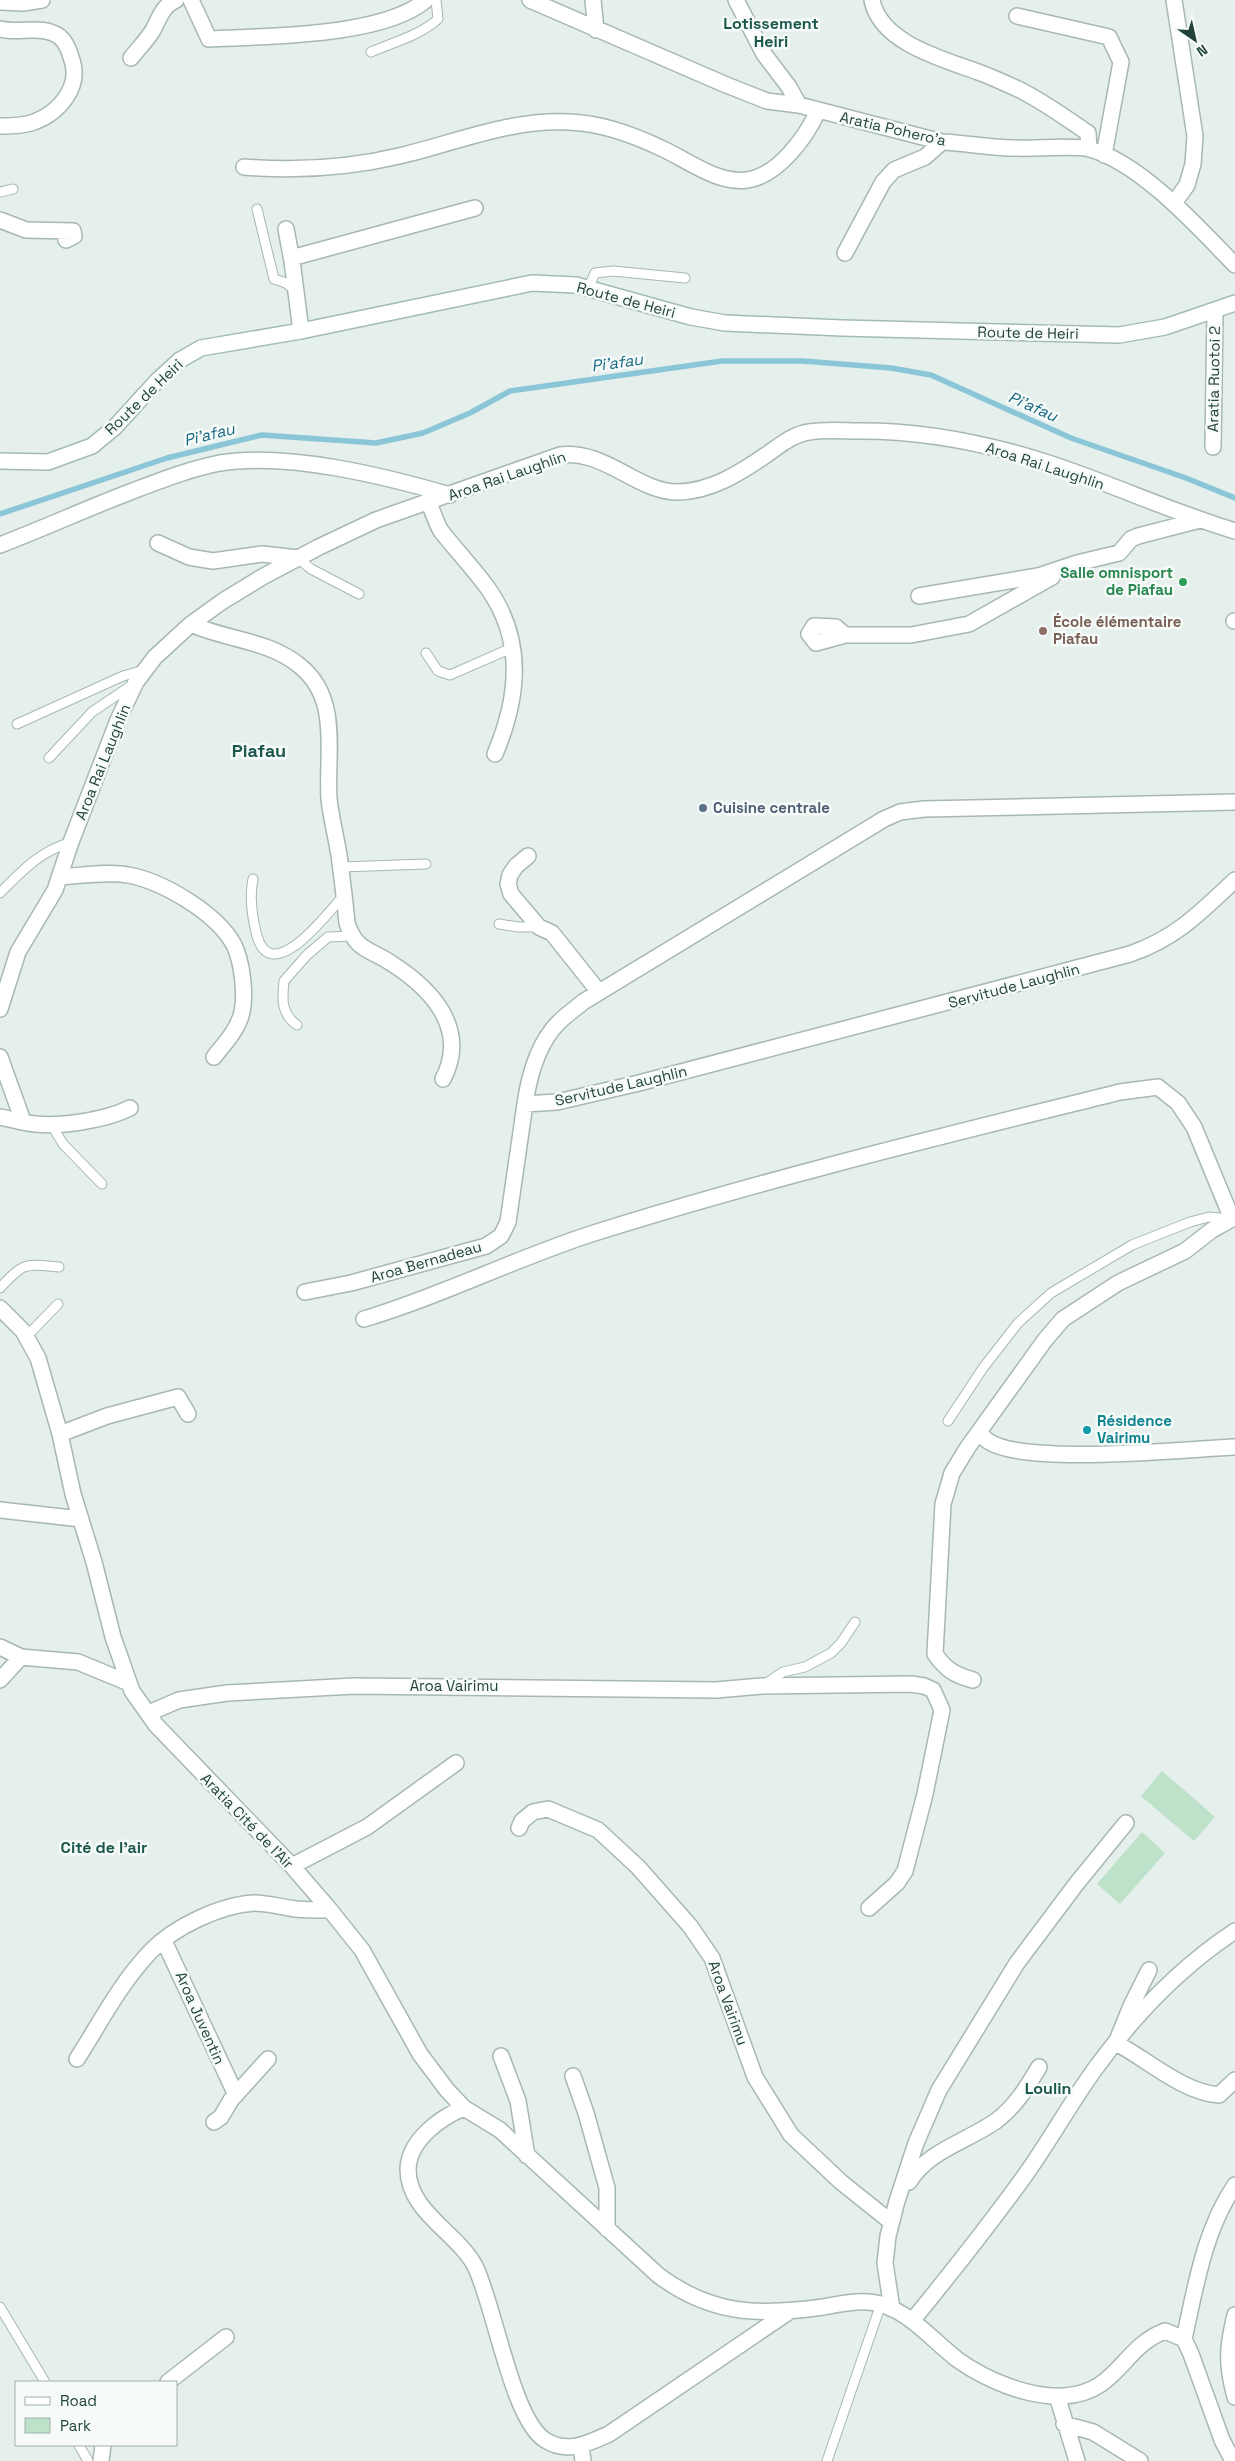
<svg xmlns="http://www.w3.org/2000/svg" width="1235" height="2461" font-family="'Space Grotesk',sans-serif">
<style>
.green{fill:#bde1c9}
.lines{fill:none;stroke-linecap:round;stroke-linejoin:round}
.stream{stroke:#8ac6d7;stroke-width:5.5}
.service-casing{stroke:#a7b8b3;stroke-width:11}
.minor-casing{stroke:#a7b8b3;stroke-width:18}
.secondary-casing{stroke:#a2bcb4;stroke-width:18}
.service{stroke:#fff;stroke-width:9}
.minor{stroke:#fff;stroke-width:15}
.secondary{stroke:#fff;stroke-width:15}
.leisure-dot{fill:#2e9e5b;stroke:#f6fbf9;stroke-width:2}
.education-dot{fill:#8d6e63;stroke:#f6fbf9;stroke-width:2}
.service-dot{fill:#5c6f8a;stroke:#f6fbf9;stroke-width:2}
.culture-dot{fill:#0f9aa8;stroke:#f6fbf9;stroke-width:2}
.labels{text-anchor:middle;stroke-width:5;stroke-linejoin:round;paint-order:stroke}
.street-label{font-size:15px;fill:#22433c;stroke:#f6fbf9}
.leisure-label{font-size:15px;font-weight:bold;fill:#27864d;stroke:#f6fbf9;text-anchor:end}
.education-label{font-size:15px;font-weight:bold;fill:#785e54;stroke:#f6fbf9;text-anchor:start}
.service-label{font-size:15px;font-weight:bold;fill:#4e5e75;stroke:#f6fbf9;text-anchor:start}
.culture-label{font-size:15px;font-weight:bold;fill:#0d838f;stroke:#f6fbf9;text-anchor:start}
.neighbourhood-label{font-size:16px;font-weight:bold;fill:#1c574d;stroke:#f6fbf9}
.water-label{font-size:16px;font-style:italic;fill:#176a84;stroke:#f6fbf9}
.quarter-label{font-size:18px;font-weight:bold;fill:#1c574d;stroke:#f6fbf9}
</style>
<rect width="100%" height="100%" fill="#e5efeb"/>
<path class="green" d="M 1162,1771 L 1215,1817 L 1194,1841 L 1141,1796 Z
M 1142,1832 L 1165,1853 L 1120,1904 L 1097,1884 Z"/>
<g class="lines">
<path class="stream" d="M 0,514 L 167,458 L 262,435 L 376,443 L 423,433 L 470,413 L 510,391 L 722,361 L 803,361 L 891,368 L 931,375 L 1071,438 L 1186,478 L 1235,498"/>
<g class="service-casing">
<path id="service" d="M 371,52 C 394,42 419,36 438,19 L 436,0
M 0,192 L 13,189
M 257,209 L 274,279 L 286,283 L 296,291
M 588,289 L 595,273 L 613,271 L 685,278
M 298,558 L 311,569 L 359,594
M 426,653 L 438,671 L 450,675 L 514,647
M 17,724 L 123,676 L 144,670
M 49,758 L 92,712 L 132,685
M 341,867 L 426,864
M 253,879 C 249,898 252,917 257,936 C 272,989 330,910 344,895
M 0,893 C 23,870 39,852 71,842
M 499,924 L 518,927 L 539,927
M 297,1025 C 281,1014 282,998 284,981 L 307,955 L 328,937 L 351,936
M 51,1124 L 63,1144 L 102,1184
M 0,1288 C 24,1262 24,1264 59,1267
M 26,1337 L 58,1304
M 948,1421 L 983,1368 L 1018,1323 L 1051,1293 L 1132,1245 L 1190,1222 L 1209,1217 L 1229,1219
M 765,1684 L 783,1672 L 805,1667 L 831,1653 L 841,1643 L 855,1622
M 0,2307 L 45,2382
M 79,2445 L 88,2461
M 827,2461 L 881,2304"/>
</g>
<g class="minor-casing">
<path id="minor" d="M 191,0 L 209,39 C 265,36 383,37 426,0
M 530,0 L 724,84 L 767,101 L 799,105 L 942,142 C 967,143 990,148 1014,148 C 1033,149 1075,145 1090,149 C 1142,164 1198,227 1235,265
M 593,0 L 596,30
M 736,0 L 764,54 L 789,87 L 799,105
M 872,0 C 880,43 943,59 978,72 C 992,77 1007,84 1020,90 C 1044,102 1066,118 1088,133 L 1089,149
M 1174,0 L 1195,136 L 1193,164 L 1187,185 L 1174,203
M 0,2 L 23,3 L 42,0
M 1017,16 L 1109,37 L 1121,62 L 1104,155
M 0,29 C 19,34 43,24 60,37 C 66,42 70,53 72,60 C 81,87 59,113 34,122 C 24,126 11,126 0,126
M 131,58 C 138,49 147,40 153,30 C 159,19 163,5 176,0
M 244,167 C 296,171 349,168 399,156 C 455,143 510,119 569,122 C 602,123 634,135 663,149 C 689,161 718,184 747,180 C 778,176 806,137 818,111
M 0,220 L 26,230 L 73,231 L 74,236 L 66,240
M 286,229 L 292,261
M 845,253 L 883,182 L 894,170 L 925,157 L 942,142
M 301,331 L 292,261 L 295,257 L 475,208
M 1213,447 L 1215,312
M 429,503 C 433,512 436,523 441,531 C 456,550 473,568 487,587 C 525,640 519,697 495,754
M 158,543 L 189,557 L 213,561 L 262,554 L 298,558
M 0,545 C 44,528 86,509 130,492 C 159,481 189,469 220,463 C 288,452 384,476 450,495
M 919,596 L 1038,576 L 1077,563 L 1119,553 L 1131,539 L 1138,536 L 1200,520
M 1234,621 L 1235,621
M 191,624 C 226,640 269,640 300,666 C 341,699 326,754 329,799 C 331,817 336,837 339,855 C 342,878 345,901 347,923 C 356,951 370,949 391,963 C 432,989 469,1029 443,1079
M 814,626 L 836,627 L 845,635 L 816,643 L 809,634 Z
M 845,635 L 911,635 L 969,624 L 1052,577
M 1235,802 L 924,809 L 900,812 L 884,819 L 583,1002 C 575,1009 566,1015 559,1022 C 538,1043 529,1076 525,1104 L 557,1102 L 639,1083 L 1130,954 C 1176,938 1200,913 1235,880
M 528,856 L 516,866 L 510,875 L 508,884 L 511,894 L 539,927 L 552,933 L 599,992
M 59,877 C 78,876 110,871 128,875 C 162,881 217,913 234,945 C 242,961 246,995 242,1012 C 238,1030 224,1044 214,1057
M 0,1009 L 18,952 L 55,890 L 71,842 L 118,720 L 136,682 L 155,657 L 191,624 L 223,601 L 264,576 L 319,547 L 376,520 L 560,455 C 604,449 638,492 677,492 C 710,492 740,473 766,455 C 779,446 793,434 809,432 C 826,429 845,431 862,431 C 912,431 962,439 1011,452 C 1087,472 1159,508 1235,531
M 0,1057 L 23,1121
M 0,1117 C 11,1119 23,1123 35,1124 C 61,1127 106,1120 130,1108
M 305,1292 L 351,1283 L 486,1246 L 501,1236 L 508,1222 L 525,1104
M 0,1308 L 23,1331 L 38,1358 L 60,1434 L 73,1494 L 94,1562 L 113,1637 L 132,1691 L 156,1725 L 292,1866 L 330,1910 L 362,1950 L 420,2054 L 447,2090 L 464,2108 L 500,2130 L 658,2275 C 711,2315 759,2316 823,2307 C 840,2304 865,2298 883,2305 C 913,2315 933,2341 958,2360 C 986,2380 1029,2398 1064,2396 C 1118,2393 1122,2347 1165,2331 L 1184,2339 L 1191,2354 L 1222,2440 L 1233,2461
M 364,1319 C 441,1296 514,1259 591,1234 C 765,1179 943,1136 1120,1092 L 1158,1087 L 1178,1103 L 1194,1127 L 1232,1219
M 980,1433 C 982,1436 985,1439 988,1441 C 1024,1466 1186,1449 1235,1447
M 60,1434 L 107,1416 L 178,1397 L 188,1414
M 0,1510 L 81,1519
M 0,1647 L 21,1657 L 78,1662 L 129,1683
M 0,1680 L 21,1657
M 973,1680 C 955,1675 946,1670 935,1654 L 943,1504 L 952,1473 L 968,1447 L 1045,1340 L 1063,1319 L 1118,1283 L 1185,1251 L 1212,1230 L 1232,1219
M 149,1713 L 179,1700 L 227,1693 L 354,1686 L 716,1690 L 762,1686 L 911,1684 L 924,1686 L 933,1690 L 942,1710 L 925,1794 L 905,1871 L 897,1883 L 869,1908
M 519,1828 L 522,1821 L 533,1812 L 548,1809 L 598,1830 L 638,1867 L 690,1926 L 712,1958 L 755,2077 L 791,2135 L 841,2182 L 891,2222
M 292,1866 L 367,1827 L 456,1763
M 164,1941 L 236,2095
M 1149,1970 L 1131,2006 L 1116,2043 C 1148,2060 1182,2092 1219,2095 L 1235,2080
M 501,2056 L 518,2101 L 527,2156
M 77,2059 C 100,2023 121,1982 151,1951 C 174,1927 220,1905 254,1903 C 267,1903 281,1907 295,1909 C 307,1910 318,1910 330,1910
M 573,2076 L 586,2113 L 607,2188 L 607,2229
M 464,2108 C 441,2117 409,2140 408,2169 C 408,2212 457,2232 475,2266 C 495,2307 512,2419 545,2440 C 567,2454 587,2444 609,2434 L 787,2313
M 214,2122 L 221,2117 L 231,2100 L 268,2059
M 909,2182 C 929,2150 966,2142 996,2121 C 1016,2106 1027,2087 1039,2067
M 892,2309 L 885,2263 L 888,2236 L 897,2201 L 916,2143 L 939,2090 L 1017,1963 L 1077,1883 L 1126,1823
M 1235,2315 C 1227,2348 1226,2364 1235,2397
M 912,2321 C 952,2272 990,2224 1026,2174 C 1051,2139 1071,2102 1095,2069 C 1135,2014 1179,1968 1235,1931
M 1184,2339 C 1196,2285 1204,2231 1235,2185
M 168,2382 L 226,2337
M 1057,2396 L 1077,2461
M 1064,2424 L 1093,2432 L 1140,2461
M 581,2446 L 583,2461
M 101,2461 L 103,2445"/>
</g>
<g class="secondary-casing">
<path id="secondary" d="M 0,461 L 48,462 L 92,446 L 115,427 L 157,381 L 180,360 L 201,348 L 301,331 L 532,283 L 576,285 L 691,317 L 725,323 L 842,328 L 1119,335 L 1165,327 L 1235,303"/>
</g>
<use href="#service" class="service"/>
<use href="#minor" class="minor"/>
<use href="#secondary" class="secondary"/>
</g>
<circle class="leisure-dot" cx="1183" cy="582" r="5"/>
<circle class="education-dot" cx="1043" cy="631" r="5"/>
<circle class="service-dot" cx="703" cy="808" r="5"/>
<circle class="culture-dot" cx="1087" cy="1430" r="5"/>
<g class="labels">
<g class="street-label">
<text transform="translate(893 129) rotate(13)" y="5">Aratia Pohero'a</text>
<text transform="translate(626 300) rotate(15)" y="5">Route de Heiri</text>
<text transform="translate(1028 333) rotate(1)" y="5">Route de Heiri</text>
<text transform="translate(1214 379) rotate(-89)" y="5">Aratia Ruotoi 2</text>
<text transform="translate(144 397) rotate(-44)" y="5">Route de Heiri</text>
<text transform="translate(1045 466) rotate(18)" y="5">Aroa Rai Laughlin</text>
<text transform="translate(507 476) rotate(-19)" y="5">Aroa Rai Laughlin</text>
<text transform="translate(103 762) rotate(-68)" y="5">Aroa Rai Laughlin</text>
<text transform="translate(1014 986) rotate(-15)" y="5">Servitude Laughlin</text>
<text transform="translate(621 1086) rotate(-13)" y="5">Servitude Laughlin</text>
<text transform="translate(426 1262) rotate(-16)" y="5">Aroa Bernadeau</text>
<text x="454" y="1691">Aroa Vairimu</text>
<text transform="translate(247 1821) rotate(46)" y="5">Aratia Cité de l'Air</text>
<text transform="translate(728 2003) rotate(70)" y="5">Aroa Vairimu</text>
<text transform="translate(200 2018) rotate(66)" y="5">Aroa Juventin</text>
</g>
<g class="leisure-label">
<text x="1173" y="578">Salle omnisport<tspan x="1173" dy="17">de Piafau</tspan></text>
</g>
<g class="education-label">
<text x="1053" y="627">École élémentaire<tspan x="1053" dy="17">Piafau</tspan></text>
</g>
<g class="service-label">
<text x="713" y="813">Cuisine centrale</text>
</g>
<g class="culture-label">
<text x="1097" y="1426">Résidence<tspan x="1097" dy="17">Vairimu</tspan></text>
</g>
<g class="neighbourhood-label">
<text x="771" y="29">Lotissement<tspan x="771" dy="18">Heiri</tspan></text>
<text x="104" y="1853">Cité de l'air</text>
<text x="1048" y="2094">Loulin</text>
</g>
<g class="water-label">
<text transform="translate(617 362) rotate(-8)" y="6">Pi'afau</text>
<text transform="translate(1033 406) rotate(24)" y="6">Pi'afau</text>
<text transform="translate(209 434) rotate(-14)" y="6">Pi'afau</text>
</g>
<g class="quarter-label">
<text x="259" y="757">Piafau</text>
</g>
</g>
<rect x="15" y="2381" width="162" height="65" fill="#f6fbf9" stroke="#a1b1ad"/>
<rect x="25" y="2397" width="25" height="8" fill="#ffffff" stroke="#a1b1ad"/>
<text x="60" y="2406" font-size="15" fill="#22433c">Road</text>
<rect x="25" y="2418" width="25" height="15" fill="#bde1c9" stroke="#a1b1ad"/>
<text x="60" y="2431" font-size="15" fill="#22433c">Park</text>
<g transform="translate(1195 40) rotate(146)" stroke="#f6fbf9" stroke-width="4" paint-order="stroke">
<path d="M0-4L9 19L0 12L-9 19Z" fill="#22433c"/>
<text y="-8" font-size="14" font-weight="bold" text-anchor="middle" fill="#22433c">N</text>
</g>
</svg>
